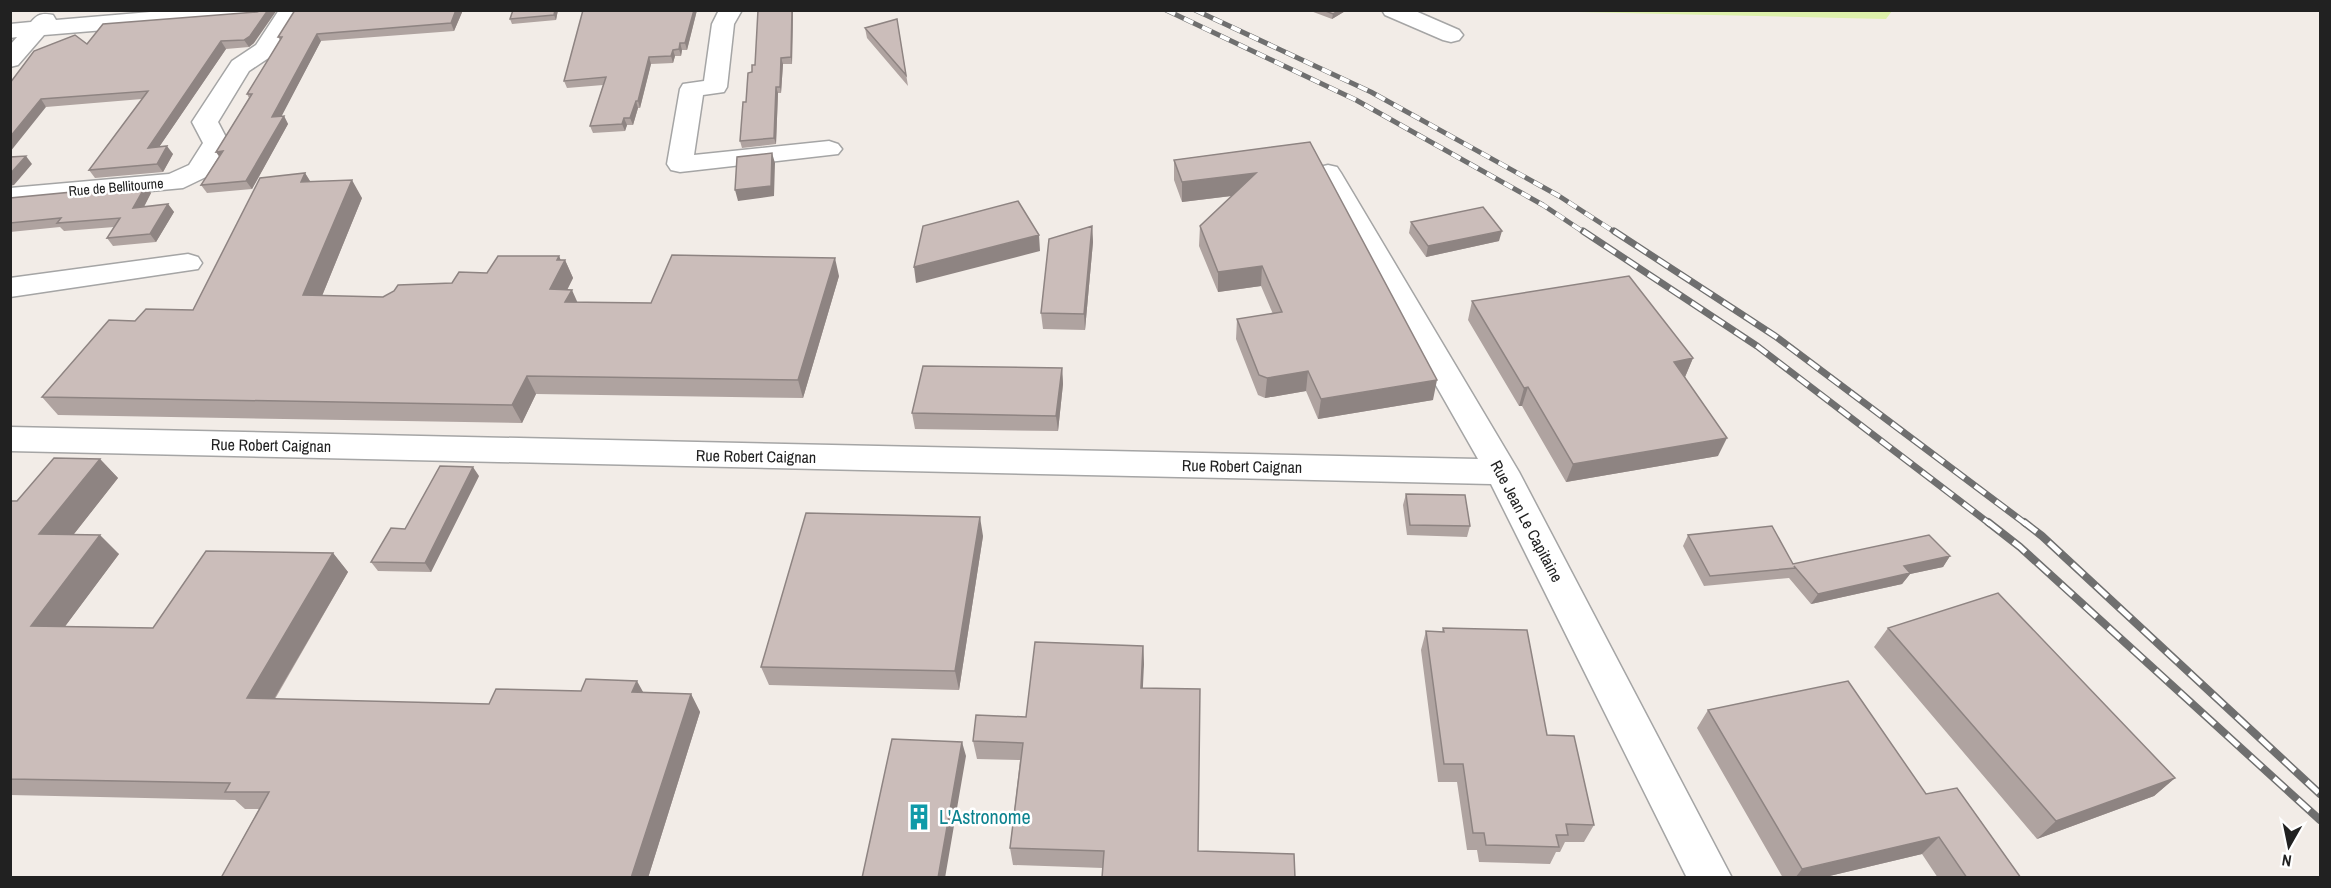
<svg xmlns="http://www.w3.org/2000/svg" width="2331" height="888" font-family="'Archivo Narrow',sans-serif">
<style>
.grass{fill:#ddf0aa}
.lines{fill:none;stroke-linecap:round;stroke-linejoin:round}
.minor-casing{stroke:#a5a5a5;stroke-width:3}
.minor{fill:#fff;fill-rule:evenodd}
.rail-far2-casing{stroke:#6f6f6f;stroke-width:5}
.rail-far1-casing{stroke:#6f6f6f;stroke-width:7}
.rail-casing{stroke:#6f6f6f;stroke-width:8}
.rail-far2{stroke:#fff;stroke-width:4;stroke-dasharray:10;stroke-linecap:butt}
.rail-far1{stroke:#fff;stroke-width:4.5;stroke-dasharray:13;stroke-linecap:butt}
.rail{stroke:#fff;stroke-width:5;stroke-dasharray:16;stroke-linecap:butt}
.wall{fill:#afa3a0}
.shaded-wall{fill:#8e8482}
.building{fill:#cbbdba;stroke:#8e8482;stroke-width:1.5}
.labels{text-anchor:middle;stroke-width:5;stroke-linejoin:round;paint-order:stroke}
.far-street-label{font-size:14px;fill:#212121;stroke:#fff}
.street-label{font-size:16px;fill:#212121;stroke:#fff}
.near-culture-label{font-size:20px;fill:#0d838f;stroke:#fff;text-anchor:start}
</style>
<rect width="100%" height="100%" fill="#f2ece7"/>
<path class="grass" d="M 1532,11 L 1892,11 L 1886,19 Z"/>
<g class="lines">
<g class="minor-casing">
<path id="minor" d="M 174,10 L 272,10 L 269,15 L 261,17 L 44,35 L 18,65 L 10,67 L 10,45 L 17,37 L 10,38 L 10,24 L 31,22 C 38,14 42,13 53,15 L 56,20 Z
M 279,10 L 302,10 L 273,55 L 249,71 L 218,122 L 229,143 L 208,176 L 183,188 L 10,204 L 10,188 L 169,174 L 189,165 L 203,143 L 192,122 L 232,61 L 256,45 Z
M 719,10 L 742,10 L 734,24 L 727,87 L 724,92 L 703,95 L 694,155 L 829,141 L 838,144 L 842,149 L 838,154 L 680,172 L 671,170 L 667,164 L 680,89 L 683,84 L 704,81 L 712,24 Z
M 1382,10 L 1413,10 L 1459,30 L 1463,35 L 1459,40 L 1451,42 L 1443,40 L 1385,15 Z
M 1328,165 L 1337,167 L 1341,173 L 1519,472 L 1732,878 L 1687,878 L 1491,484 L 10,451 L 10,427 L 1478,459 L 1315,173 L 1319,167 Z
M 188,254 L 198,257 L 202,263 L 198,269 L 10,297 L 10,278 Z"/>
</g>
<use href="#minor" class="minor"/>
<g class="rail-far2-casing">
<path id="rail-far2" d="M 1166,10 L 1356,100 L 1543,205 L 1585,233
M 1195,10 L 1371,92 L 1559,196 L 1616,233"/>
</g>
<g class="rail-far1-casing">
<path id="rail-far1" d="M 1583,231 L 1757,346 L 1990,524
M 1614,231 L 1775,336 L 2026,524"/>
</g>
<g class="rail-casing">
<path id="rail" d="M 1988,522 L 2020,547 L 2320,820
M 2024,522 L 2042,536 L 2320,794"/>
</g>
<use href="#rail-far2" class="rail-far2"/>
<use href="#rail-far1" class="rail-far1"/>
<use href="#rail" class="rail"/>
</g>
<path class="wall" d="M 123,10 L 141,10 L 124,12 Z
M 463,10 L 454,31 L 321,41 L 281,116 L 284,116 L 288,124 L 252,189 L 207,193 L 201,185 L 219,156 L 216,152 L 249,98 L 247,94 L 280,40 L 278,37 Z
M 558,10 L 556,20 L 512,24 L 510,19 Z
M 583,10 L 697,10 L 687,50 L 682,50 L 681,56 L 675,56 L 673,63 L 651,64 L 640,108 L 638,108 L 633,125 L 627,125 L 625,131 L 593,133 L 590,126 L 603,85 L 567,88 L 564,81 Z
M 793,10 L 792,64 L 783,64 L 781,93 L 778,93 L 776,144 L 742,148 L 740,141 L 752,72 L 755,65 Z
M 1308,10 L 1347,10 L 1332,19 Z
M 257,12 L 254,43 L 249,47 L 226,49 L 159,147 L 173,154 L 163,172 L 95,178 L 89,170 L 142,99 L 46,107 L 10,83 L 87,44 Z
M 897,19 L 908,86 L 867,38 L 865,28 Z
M 1310,142 L 1433,400 L 1318,419 L 1306,391 L 1265,398 L 1258,395 L 1236,339 L 1237,319 L 1273,314 L 1261,286 L 1218,292 L 1199,246 L 1200,226 L 1232,196 L 1182,202 L 1174,180 L 1174,160 Z
M 305,173 L 310,181 L 362,198 L 322,296 L 383,297 L 452,283 L 487,273 L 559,256 L 560,260 L 565,260 L 573,278 L 567,290 L 577,302 L 651,303 L 839,276 L 803,398 L 536,394 L 522,423 L 58,415 L 42,397 L 135,321 L 193,310 Z
M 151,193 L 144,207 L 168,204 L 174,212 L 156,242 L 113,246 L 107,238 L 114,227 L 64,231 L 60,227 L 10,232 L 10,198 Z
M 1411,222 L 1499,241 L 1426,257 L 1409,233 Z
M 1092,226 L 1093,242 L 1085,330 L 1043,329 L 1041,313 Z
M 1472,301 L 1693,358 L 1685,377 L 1718,456 L 1566,482 L 1522,406 L 1519,406 L 1468,320 Z
M 1062,368 L 1063,384 L 1058,431 L 915,429 L 912,413 Z
M 100,459 L 118,478 L 74,534 L 119,554 L 65,626 L 153,628 L 333,553 L 348,572 L 275,699 L 489,704 L 643,693 L 691,694 L 700,712 L 648,878 L 221,878 L 259,809 L 245,809 L 235,800 L 10,795 L 10,501 L 17,501 Z
M 479,476 L 431,572 L 378,571 L 371,562 L 405,529 Z
M 1406,494 L 1470,526 L 1467,537 L 1407,535 L 1403,505 Z
M 1688,535 L 1793,564 L 1950,556 L 1943,567 L 1910,574 L 1902,584 L 1811,604 L 1789,578 L 1704,586 L 1683,546 Z
M 983,536 L 959,690 L 769,685 L 761,667 Z
M 1443,628 L 1547,735 L 1594,825 L 1584,842 L 1565,842 L 1560,852 L 1556,852 L 1550,864 L 1479,862 L 1477,850 L 1467,850 L 1457,782 L 1438,782 L 1421,650 L 1426,631 L 1442,632 Z
M 1888,628 L 2175,778 L 2154,796 L 2037,839 L 1874,647 Z
M 1143,646 L 1144,664 L 1103,868 L 1013,865 L 1010,848 L 1020,760 L 977,759 L 973,741 L 1026,717 Z
M 1708,710 L 1926,794 L 2021,878 L 1938,878 L 1922,854 L 1821,878 L 1783,878 L 1697,728 Z"/>
<path class="shaded-wall" d="M 268,10 L 277,10 L 254,43 L 249,47 L 244,40 Z
M 456,10 L 463,10 L 454,31 L 451,23 Z
M 555,10 L 558,10 L 556,20 L 554,15 Z
M 694,10 L 697,10 L 687,50 L 685,43 Z
M 792,10 L 793,10 L 792,64 L 791,57 Z
M 1339,10 L 1347,10 L 1332,19 L 1333,14 Z
M 317,34 L 321,41 L 277,125 L 272,117 Z
M 221,41 L 226,49 L 153,156 L 148,148 Z
M 680,43 L 682,50 L 681,56 L 679,49 Z
M 673,50 L 675,56 L 673,63 L 671,56 Z
M 649,57 L 651,64 L 640,108 L 638,101 Z
M 781,58 L 783,64 L 781,93 L 780,87 Z
M 776,87 L 778,93 L 776,144 L 774,138 Z
M 41,99 L 46,107 L 10,152 L 10,137 Z
M 636,101 L 638,108 L 633,125 L 630,118 Z
M 284,116 L 288,124 L 252,189 L 246,181 Z
M 624,118 L 627,125 L 625,131 L 622,124 Z
M 167,146 L 173,154 L 163,172 L 157,164 Z
M 223,151 L 221,159 L 216,152 Z
M 772,153 L 775,163 L 774,196 L 738,201 L 735,190 Z
M 26,156 L 32,164 L 14,185 L 10,186 L 10,174 Z
M 305,173 L 316,191 L 301,182 Z
M 1256,173 L 1255,193 L 1182,202 L 1182,182 Z
M 352,180 L 362,198 L 315,313 L 303,295 Z
M 146,185 L 151,193 L 139,216 L 133,208 Z
M 168,204 L 174,212 L 156,242 L 150,234 Z
M 1092,226 L 1093,242 L 1085,330 L 1084,314 Z
M 1502,231 L 1499,241 L 1426,257 L 1428,246 Z
M 1039,235 L 1040,251 L 916,283 L 914,267 Z
M 559,256 L 563,265 L 565,260 L 573,278 L 558,308 L 550,289 L 557,260 Z
M 835,258 L 839,276 L 803,398 L 798,380 Z
M 1262,266 L 1261,286 L 1218,292 L 1218,272 Z
M 572,290 L 580,308 L 565,302 Z
M 1693,358 L 1685,377 L 1674,362 Z
M 1062,368 L 1063,384 L 1058,431 L 1056,416 Z
M 1308,371 L 1306,391 L 1265,398 L 1267,378 Z
M 527,376 L 536,394 L 522,423 L 512,405 Z
M 1437,380 L 1433,400 L 1318,419 L 1321,399 Z
M 1528,387 L 1522,406 L 1519,406 L 1524,388 Z
M 1727,438 L 1718,456 L 1566,482 L 1573,464 Z
M 100,459 L 118,478 L 59,553 L 39,534 Z
M 473,467 L 479,476 L 431,572 L 425,563 Z
M 980,517 L 983,536 L 959,690 L 955,671 Z
M 100,535 L 119,554 L 52,644 L 31,626 Z
M 333,553 L 348,572 L 264,716 L 247,698 Z
M 1950,556 L 1943,567 L 1910,574 L 1902,584 L 1811,604 L 1818,594 L 1904,566 Z
M 1143,646 L 1144,664 L 1142,706 L 1141,688 Z
M 637,681 L 647,699 L 632,692 Z
M 691,694 L 700,712 L 648,878 L 631,878 Z
M 962,742 L 966,756 L 945,878 L 938,878 Z
M 2175,778 L 2154,796 L 2037,839 L 2056,821 Z
M 1939,837 L 1922,854 L 1821,878 L 1795,878 L 1802,869 Z"/>
<path class="building" d="M 262,10 L 268,10 L 250,36 L 244,40 L 221,41 L 148,148 L 167,146 L 157,164 L 89,170 L 148,91 L 41,99 L 10,137 L 10,83 L 34,51 L 75,35 L 87,44 L 103,24 L 257,12 Z
M 295,10 L 456,10 L 451,23 L 317,34 L 272,117 L 284,116 L 246,181 L 201,185 L 223,151 L 216,152 L 252,94 L 247,94 L 282,37 L 278,37 Z
M 513,10 L 555,10 L 554,15 L 510,19 Z
M 583,10 L 694,10 L 685,43 L 680,43 L 679,49 L 673,50 L 671,56 L 649,57 L 638,101 L 636,101 L 630,118 L 624,118 L 622,124 L 590,126 L 606,77 L 564,81 Z
M 758,10 L 792,10 L 791,57 L 781,58 L 780,87 L 776,87 L 774,138 L 740,141 L 743,102 L 746,102 L 748,73 L 752,72 L 752,65 L 755,65 Z
M 1323,10 L 1339,10 L 1333,14 Z
M 897,19 L 906,75 L 865,28 Z
M 1310,142 L 1437,380 L 1321,399 L 1308,371 L 1267,378 L 1259,375 L 1237,319 L 1282,312 L 1262,266 L 1218,272 L 1200,226 L 1256,173 L 1182,182 L 1174,160 Z
M 772,153 L 771,186 L 735,190 L 737,157 Z
M 26,156 L 10,174 L 10,157 Z
M 305,173 L 301,182 L 352,180 L 303,295 L 383,297 L 394,291 L 398,285 L 452,283 L 459,272 L 487,273 L 498,256 L 559,256 L 557,260 L 565,260 L 550,289 L 572,290 L 565,302 L 651,303 L 672,255 L 835,258 L 798,380 L 527,376 L 512,405 L 42,397 L 109,320 L 135,321 L 146,309 L 193,310 L 260,178 Z
M 146,185 L 133,208 L 168,204 L 150,234 L 107,238 L 120,218 L 57,223 L 61,218 L 10,223 L 10,198 Z
M 1018,201 L 1039,235 L 914,267 L 923,226 Z
M 1483,207 L 1502,231 L 1428,246 L 1411,222 Z
M 1092,226 L 1084,314 L 1041,313 L 1049,239 Z
M 1629,276 L 1693,358 L 1674,362 L 1727,438 L 1573,464 L 1528,387 L 1524,388 L 1472,301 Z
M 923,366 L 1062,368 L 1056,416 L 912,413 Z
M 54,458 L 100,459 L 39,534 L 100,535 L 31,626 L 153,628 L 206,551 L 333,553 L 247,698 L 489,704 L 496,689 L 581,691 L 586,679 L 637,681 L 632,692 L 691,694 L 631,878 L 221,878 L 269,792 L 225,792 L 230,783 L 10,779 L 10,501 L 17,501 Z
M 440,466 L 473,467 L 425,563 L 371,562 L 391,528 L 405,529 Z
M 1406,494 L 1465,495 L 1470,526 L 1410,525 Z
M 806,513 L 980,517 L 955,671 L 761,667 Z
M 1772,526 L 1793,564 L 1929,535 L 1950,556 L 1904,566 L 1910,573 L 1818,594 L 1794,566 L 1795,568 L 1710,576 L 1688,535 Z
M 1998,593 L 2175,778 L 2056,821 L 1888,628 Z
M 1443,628 L 1527,630 L 1547,735 L 1574,736 L 1594,825 L 1566,824 L 1568,835 L 1556,835 L 1559,847 L 1486,845 L 1484,833 L 1473,833 L 1463,764 L 1444,764 L 1426,631 L 1444,632 Z
M 1035,642 L 1143,646 L 1141,688 L 1200,689 L 1198,851 L 1294,854 L 1295,878 L 1102,878 L 1104,851 L 1010,848 L 1023,743 L 973,741 L 976,715 L 1026,717 Z
M 1848,681 L 1926,794 L 1957,788 L 2021,878 L 1967,878 L 1939,837 L 1802,869 L 1708,710 Z
M 892,739 L 962,742 L 938,878 L 862,878 Z"/>
<defs>
<g id="building-bare" transform="scale(2.07)"><path d="M-4-6H4V6H1V3H-1V6H-4ZM-2.5-4.3h1.7v1.8h-1.7ZM.8-4.3h1.7v1.8H.8ZM-2.5-1h1.7V.8h-1.7ZM.8-1h1.7V.8H.8Z" fill="#0f9aa8" stroke="#fff" stroke-width="2.5" paint-order="stroke"/></g>
</defs>
<g fill-rule="evenodd">
<use href="#building-bare" x="919" y="817"/>
</g>
<g class="labels">
<g class="far-street-label">
<text transform="translate(116 187) rotate(-5)" y="5">Rue de Bellitourne</text>
</g>
<g class="street-label">
<text transform="translate(271 445) rotate(1)" y="6">Rue Robert Caignan</text>
<text transform="translate(756 456) rotate(1)" y="6">Rue Robert Caignan</text>
<text transform="translate(1242 466) rotate(1)" y="6">Rue Robert Caignan</text>
<text transform="translate(1527 521) rotate(62)" y="6">Rue Jean Le Capitaine</text>
</g>
<g class="near-culture-label">
<text x="939" y="824">L'Astronome</text>
</g>
</g>
<rect width="2331" height="888" fill="none" stroke="#212121" stroke-width="24"/>
<g transform="translate(2289 846) rotate(189)" stroke="#ffffff" stroke-width="4.5" paint-order="stroke">
<path d="M0-4.5L10 22L0 15L-10 22Z" fill="#212121"/>
<text y="-9" font-size="16" font-weight="bold" text-anchor="middle" fill="#212121">N</text>
</g>
</svg>
